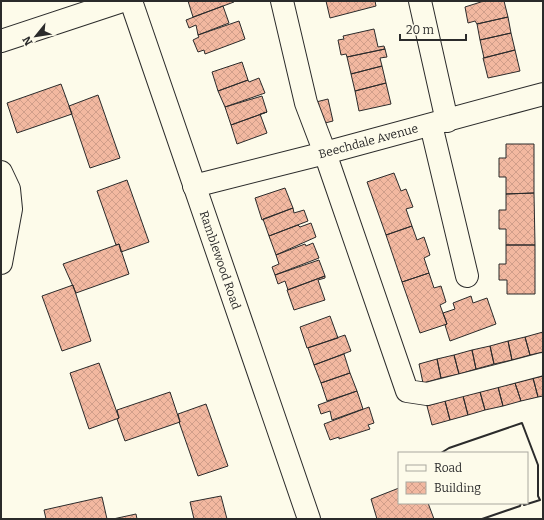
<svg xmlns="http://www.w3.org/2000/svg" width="544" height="520" font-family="Bitter,serif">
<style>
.building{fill:url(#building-cross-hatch);stroke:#2b2b2b}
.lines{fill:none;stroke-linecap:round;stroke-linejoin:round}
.minor-casing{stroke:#2b2b2b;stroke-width:24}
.minor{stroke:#fdfbea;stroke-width:22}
.wall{stroke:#2b2b2b;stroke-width:2}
.labels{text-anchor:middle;stroke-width:3;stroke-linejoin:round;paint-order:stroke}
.street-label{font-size:12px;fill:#2b2b2b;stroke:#fdfbea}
</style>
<defs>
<pattern id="building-cross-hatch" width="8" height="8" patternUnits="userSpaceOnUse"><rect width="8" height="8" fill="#f2b8a0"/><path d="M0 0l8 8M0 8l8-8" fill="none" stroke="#d09e8a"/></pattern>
</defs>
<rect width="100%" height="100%" fill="#fdfbea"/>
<path class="building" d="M 188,1 L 234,1 L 234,2 L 193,17 Z
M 326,1 L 375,1 L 376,6 L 330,18 Z
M 484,1 L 504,1 L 508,17 L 477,24 L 475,21 L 468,23 L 465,7 Z
M 223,6 L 229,23 L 198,35 L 196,25 L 189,28 L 186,20 Z
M 508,17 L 511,33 L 480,40 L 477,24 Z
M 239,21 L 245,39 L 205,54 L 204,50 L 198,52 L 193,40 L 199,37 L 198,35 Z
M 374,29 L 378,47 L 384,46 L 385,49 L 347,57 L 346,54 L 341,55 L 338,40 L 344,39 L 343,36 Z
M 511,33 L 515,50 L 484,58 L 480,40 Z
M 385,49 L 387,57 L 380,58 L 382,66 L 351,74 L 347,57 Z
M 515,50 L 520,71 L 488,78 L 483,58 Z
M 242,62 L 248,80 L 218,91 L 212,72 Z
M 382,66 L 386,83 L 355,91 L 351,74 Z
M 259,78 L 265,93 L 225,107 L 218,91 L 248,80 L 249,82 Z
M 386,83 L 391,104 L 359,111 L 355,91 Z
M 61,84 L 72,114 L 17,133 L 7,103 Z
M 98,95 L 120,158 L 90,168 L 69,106 Z
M 262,96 L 267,112 L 231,125 L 225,107 Z
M 328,99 L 333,121 L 321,124 L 316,102 Z
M 267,112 L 260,114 L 267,133 L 237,144 L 231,125 Z
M 506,144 L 534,144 L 534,193 L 506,194 L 506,177 L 499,177 L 499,158 L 506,158 Z
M 394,173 L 401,191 L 406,189 L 413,207 L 406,209 L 412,226 L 386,235 L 367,182 Z
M 127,180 L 149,242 L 121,252 L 119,244 L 116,245 L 97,191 Z
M 285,188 L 293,208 L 262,220 L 255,198 Z
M 534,193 L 535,245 L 506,245 L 506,229 L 499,229 L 499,210 L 506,210 L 506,194 Z
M 293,208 L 294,213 L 304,210 L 308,221 L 269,236 L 263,219 Z
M 311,223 L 316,237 L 276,255 L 269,236 L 298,225 L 300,227 Z
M 412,226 L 417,240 L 424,237 L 430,255 L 424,258 L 429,273 L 402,282 L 386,235 Z
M 313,243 L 319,258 L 275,275 L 272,267 L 279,264 L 276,255 L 305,244 L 306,246 Z
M 119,244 L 129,274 L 76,293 L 63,264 Z
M 506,245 L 535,245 L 535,294 L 507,294 L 507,280 L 499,280 L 499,264 L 506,264 Z
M 319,260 L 325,276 L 288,290 L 285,281 L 278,284 L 275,275 Z
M 429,273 L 434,288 L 441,286 L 446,302 L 440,305 L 447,324 L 420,333 L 402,282 Z
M 325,276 L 325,278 L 318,280 L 325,300 L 294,310 L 287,290 Z
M 73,285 L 91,341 L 62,351 L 42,296 Z
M 471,296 L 473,303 L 487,298 L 496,324 L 450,341 L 445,325 L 447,324 L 443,313 L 455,309 L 453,303 Z
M 330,316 L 338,338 L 307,348 L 300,327 Z
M 543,332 L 543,352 L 530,355 L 525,337 Z
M 345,335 L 351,351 L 314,365 L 308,348 Z
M 525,337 L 530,355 L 512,360 L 508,341 Z
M 508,341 L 512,360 L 494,364 L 490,346 Z
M 490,346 L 494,364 L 476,369 L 472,350 Z
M 472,350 L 476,369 L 459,374 L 454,355 Z
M 344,354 L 350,373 L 321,383 L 314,365 Z
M 454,355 L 459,374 L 441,378 L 437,359 Z
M 437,359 L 441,378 L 423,383 L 419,364 Z
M 99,363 L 119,418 L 89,429 L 70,373 Z
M 350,373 L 357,391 L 327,401 L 321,383 Z
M 543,376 L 543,396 L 538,397 L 533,378 Z
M 533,378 L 538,397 L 521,401 L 515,383 Z
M 515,383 L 521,401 L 503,406 L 498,387 Z
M 498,387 L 503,406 L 485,410 L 480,392 Z
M 357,391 L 363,409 L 332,420 L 330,411 L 321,414 L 318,405 Z
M 170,392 L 180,422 L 125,441 L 117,419 L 119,418 L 117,410 Z
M 480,392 L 485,410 L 468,415 L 463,396 Z
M 463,396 L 468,415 L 450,420 L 445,401 Z
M 445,401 L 450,420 L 432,425 L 427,406 Z
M 206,404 L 228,466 L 198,476 L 179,422 L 180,422 L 178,414 Z
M 369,407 L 374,423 L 368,425 L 370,429 L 339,439 L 339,437 L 330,440 L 324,424 Z
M 399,488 L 399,503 L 428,503 L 434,519 L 377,519 L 371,499 Z
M 221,496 L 227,519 L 194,519 L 190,502 Z
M 102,497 L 107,519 L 46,519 L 44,510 Z
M 136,514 L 137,519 L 113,519 Z"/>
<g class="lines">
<g class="minor-casing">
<g id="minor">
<path id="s1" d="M 131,1 L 309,519"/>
<path d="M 282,1 L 306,103 L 325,153 L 407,391 L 427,394 L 543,364"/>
<path d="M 420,1 L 447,121"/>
<path d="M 1,41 L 122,1"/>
<path d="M 431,125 L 467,276"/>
<path d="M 1,172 L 9,189 L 11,209 L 1,263"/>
<path id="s2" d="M 194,186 L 325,153 L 543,94"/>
</g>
</g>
<use href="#minor" class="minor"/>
<path class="wall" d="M 441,453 L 449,448 L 522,423 L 538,465 L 538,496 L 540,500 L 524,505 L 523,503
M 482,519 L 520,506 L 521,503"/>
</g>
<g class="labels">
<g class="street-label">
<text dy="4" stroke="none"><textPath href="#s2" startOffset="180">Beechdale Avenue</textPath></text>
<text dy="4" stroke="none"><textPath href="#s1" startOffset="274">Ramblewood Road</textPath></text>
</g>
</g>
<rect width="544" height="520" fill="none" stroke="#2b2b2b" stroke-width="4"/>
<rect x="398" y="452" width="130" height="52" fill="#fdfbea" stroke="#a9a89e"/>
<rect x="406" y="465" width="20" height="6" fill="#fdfbea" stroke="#a9a89e"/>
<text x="434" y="472" font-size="12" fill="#2b2b2b">Road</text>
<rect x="406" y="482" width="20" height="12" fill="url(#building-cross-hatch)" stroke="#a9a89e"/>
<text x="434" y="492" font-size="12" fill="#2b2b2b">Building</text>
<g transform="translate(36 36) rotate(240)" stroke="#fdfbea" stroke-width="3" paint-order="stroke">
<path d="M0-3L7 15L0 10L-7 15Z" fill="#2b2b2b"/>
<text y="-6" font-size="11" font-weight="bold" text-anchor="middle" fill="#2b2b2b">N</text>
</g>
<path d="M400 34v6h66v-6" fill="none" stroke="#2b2b2b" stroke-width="2"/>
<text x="406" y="34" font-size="12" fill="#2b2b2b" stroke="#fdfbea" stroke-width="3" paint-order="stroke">20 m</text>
</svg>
